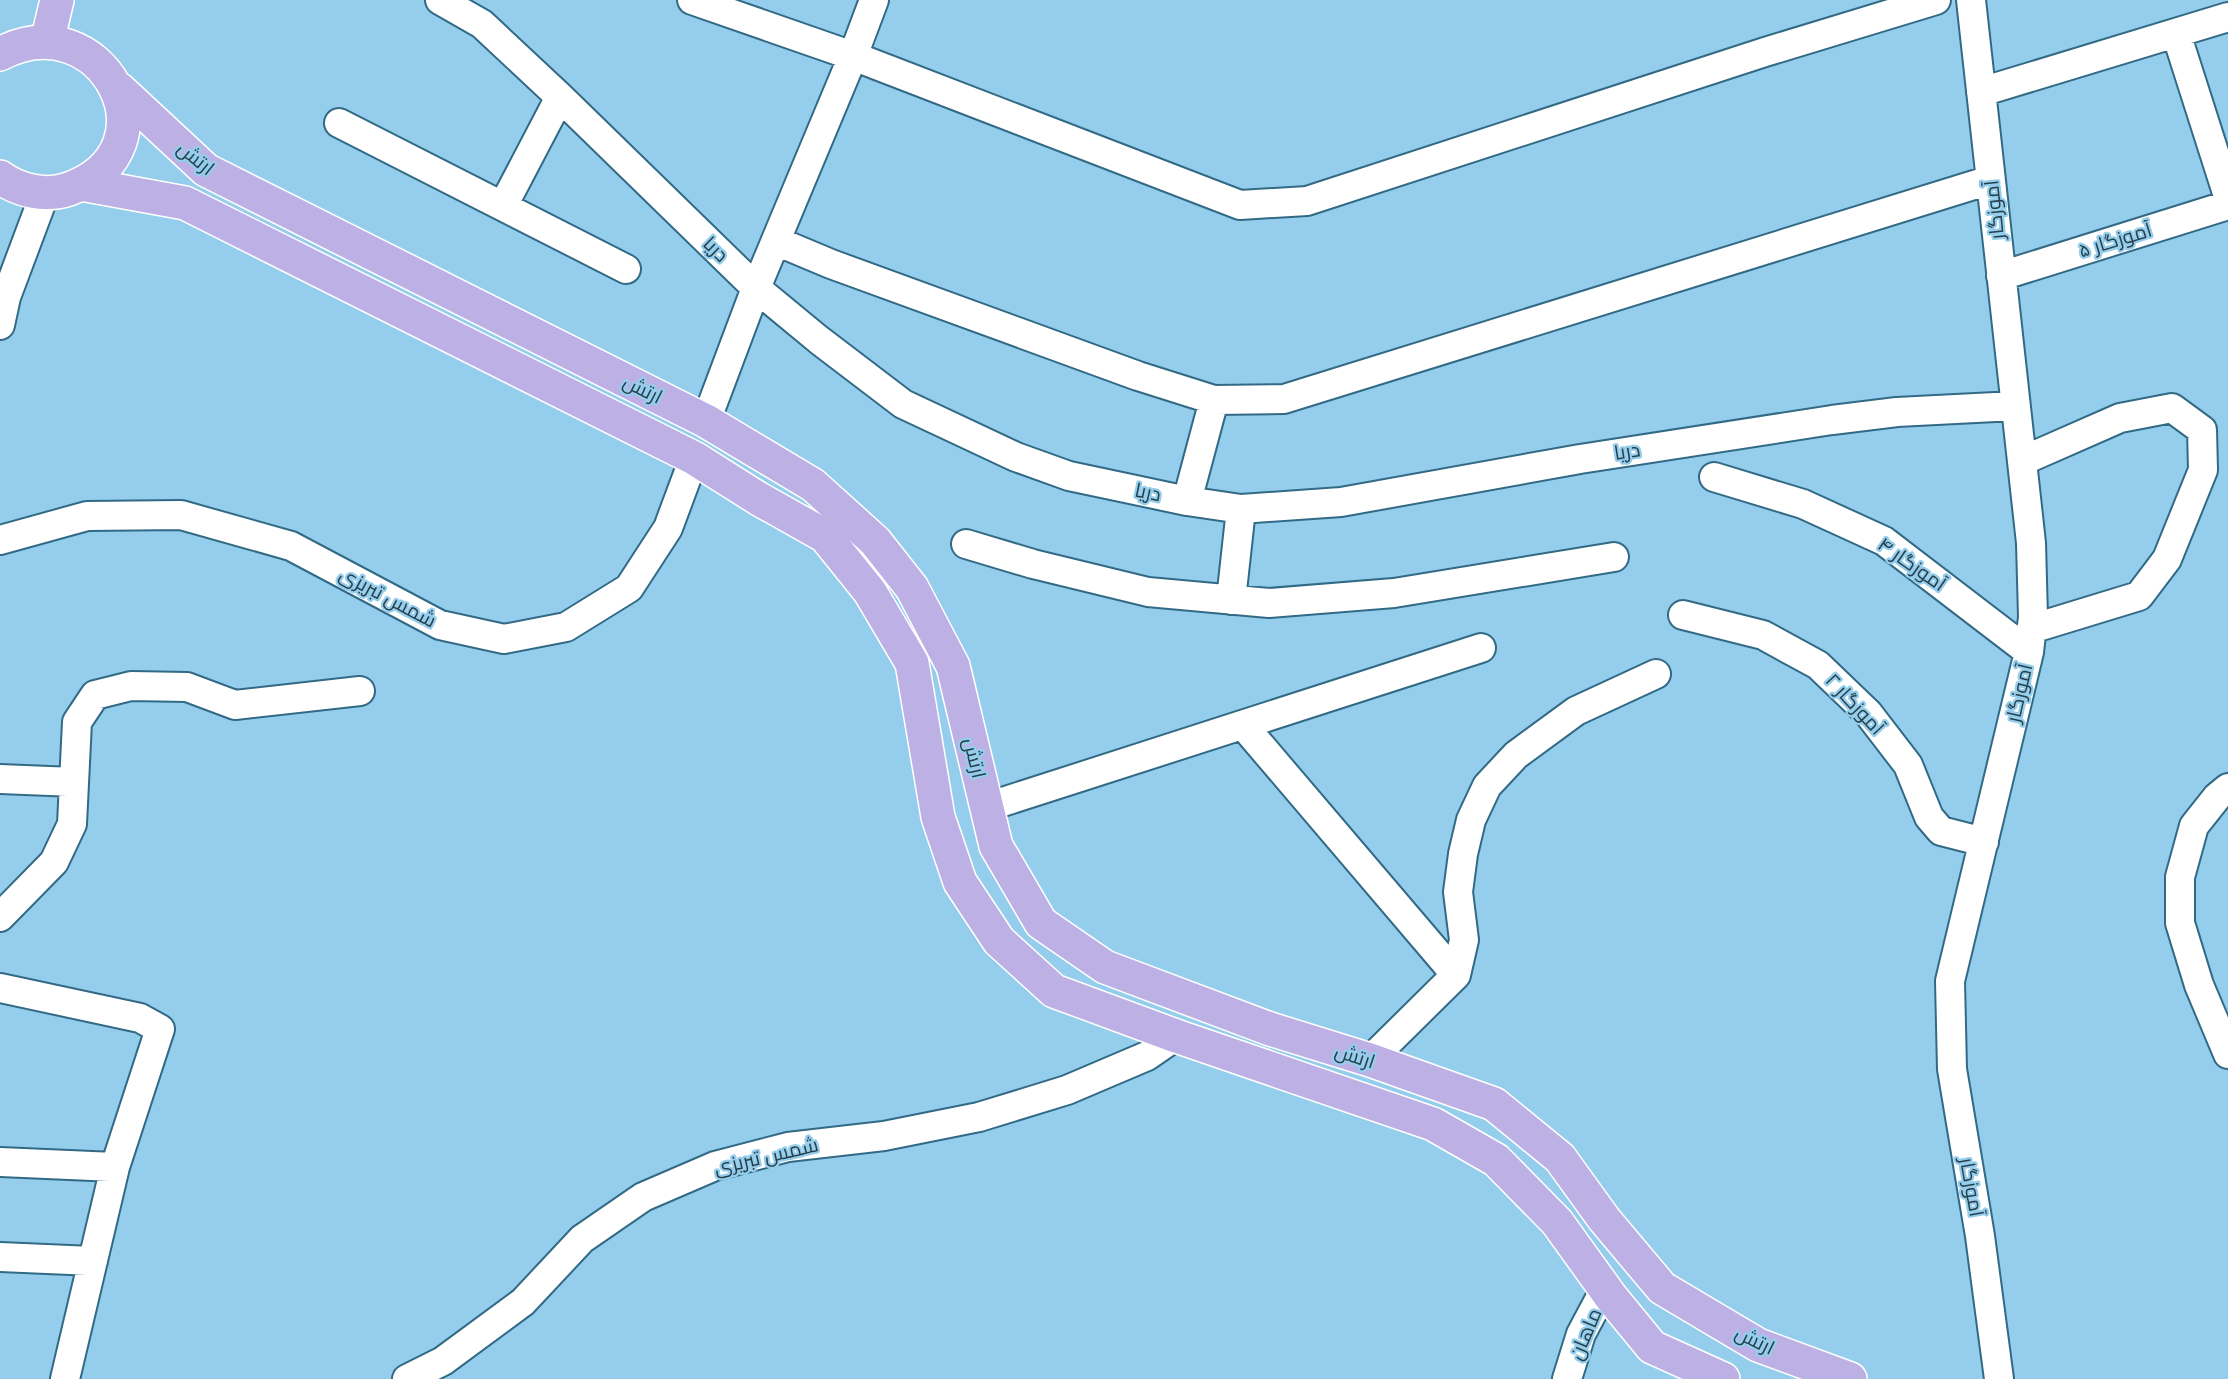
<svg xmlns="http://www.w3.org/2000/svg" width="2228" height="1379" font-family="'IBM Plex Sans',Cairo,sans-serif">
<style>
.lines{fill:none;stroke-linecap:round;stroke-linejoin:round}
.minor-casing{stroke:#326a85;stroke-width:32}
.major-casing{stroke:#fff;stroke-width:36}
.minor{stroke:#fff;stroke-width:28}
.major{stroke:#bcb0e5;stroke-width:33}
.labels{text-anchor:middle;stroke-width:4.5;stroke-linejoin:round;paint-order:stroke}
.street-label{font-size:20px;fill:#273f4b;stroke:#95ceed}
</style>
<rect width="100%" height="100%" fill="#95ceed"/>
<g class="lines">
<g class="minor-casing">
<path id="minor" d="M 440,0 L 482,24 L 560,97 L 756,288 L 819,340 L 903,404 L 1016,457 L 1069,476 L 1187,501 L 1241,509 L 1341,502 L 1580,459 L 1832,420 L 1897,412 L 2015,406
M 692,0 L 853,56 L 1240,205 L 1307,201 L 1765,52 L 1936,0
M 1971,0 L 2031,543 L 2033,617 L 2029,652 L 1950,981 L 1952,1069 L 1980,1236 L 1999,1379
M 2176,33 L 2228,196
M 1981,92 L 2228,17
M 339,123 L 626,269
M 503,206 L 560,97
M 776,241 L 831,264 L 1138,376 L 1214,400 L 1284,399 L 1990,180
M 2001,276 L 2228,205
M 0,325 L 6,297 L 45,193
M 706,421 L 756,288 L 853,56 L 874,0
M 2022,461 L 2120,418 L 2172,408 L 2202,430 L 2203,470 L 2167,559 L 2139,596 L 2031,629
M 1714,477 L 1803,504 L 1884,541 L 2029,652
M 1187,501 L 1214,400
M 0,540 L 87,516 L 181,515 L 291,546 L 440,625 L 504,639 L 566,627 L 629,588 L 668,528 L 694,458
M 966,544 L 1033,564 L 1148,592 L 1269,603 L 1394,593 L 1614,557
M 1231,600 L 1241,509
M 1683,615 L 1763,635 L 1818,665 L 1868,713 L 1908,765 L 1929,817 L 1941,831 L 1984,842
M 1243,725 L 1456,975
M 0,779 L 74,782
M 2228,788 L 2217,797 L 2194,826 L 2180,877 L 2180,923 L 2199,985 L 2228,1054
M 987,807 L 1481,648
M 0,917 L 54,862 L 72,824 L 77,722 L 95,695 L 131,686 L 187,687 L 235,705 L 360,691
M 0,988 L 140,1018 L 160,1029 L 115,1167 L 65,1379
M 1370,1060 L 1456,975 L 1464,940 L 1458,892 L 1463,854 L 1471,820 L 1487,786 L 1516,755 L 1576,711 L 1656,674
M 0,1162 L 115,1167
M 0,1257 L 93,1261
M 407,1379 L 443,1361 L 523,1302 L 582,1239 L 643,1197 L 715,1166 L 788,1147 L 884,1136 L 979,1117 L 1067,1090 L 1147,1056 L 1176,1036
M 1567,1379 L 1581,1334 L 1605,1289"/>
</g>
<g class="major-casing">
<path id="major" d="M 48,38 L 57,0
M 0,54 C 101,0 181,148 69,189 C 46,197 19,191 0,177
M 119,89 L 206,170 L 706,421 L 813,485 L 875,541 L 912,588 L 953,666 L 996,846 L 1041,923 L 1105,967 L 1270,1029 L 1370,1060 L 1494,1104 L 1560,1158 L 1604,1219 L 1662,1288 L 1758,1345 L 1850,1379
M 81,184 L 185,203 L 694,458 L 759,499 L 825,536 L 870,592 L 912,663 L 938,817 L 960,882 L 999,941 L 1054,991 L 1176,1036 L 1433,1124 L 1496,1160 L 1557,1222 L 1611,1297 L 1652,1347 L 1723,1379"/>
</g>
<use href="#minor" class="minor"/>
<use href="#major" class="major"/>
</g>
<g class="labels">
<g class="street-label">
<text transform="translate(196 158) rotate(39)" y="7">ارتش</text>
<text transform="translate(1994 210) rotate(-96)" y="7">آموزگار</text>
<text transform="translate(2115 240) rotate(-17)" y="7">آموزگار ۵</text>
<text transform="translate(716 249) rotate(44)" y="7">دریا</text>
<text transform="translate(643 389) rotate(27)" y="7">ارتش</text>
<text transform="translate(1627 451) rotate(-9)" y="7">دریا</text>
<text transform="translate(1148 492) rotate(12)" y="7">دریا</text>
<text transform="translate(1912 564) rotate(35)" y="7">آموزگار ۴</text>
<text transform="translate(388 597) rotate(28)" y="7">شمس تبریزی</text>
<text transform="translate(2019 693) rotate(-77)" y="7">آموزگار</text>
<text transform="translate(1855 704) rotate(47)" y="7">آموزگار ۲</text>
<text transform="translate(975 758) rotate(77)" y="7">ارتش</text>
<text transform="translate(1355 1056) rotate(18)" y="7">ارتش</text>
<text transform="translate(766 1156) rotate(-13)" y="7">شمس تبریزی</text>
<text transform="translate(1972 1187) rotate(80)" y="7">آموزگار</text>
<text transform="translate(1585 1334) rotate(-67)" y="7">ماهان</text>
<text transform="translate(1755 1340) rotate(26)" y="7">ارتش</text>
</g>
</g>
</svg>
